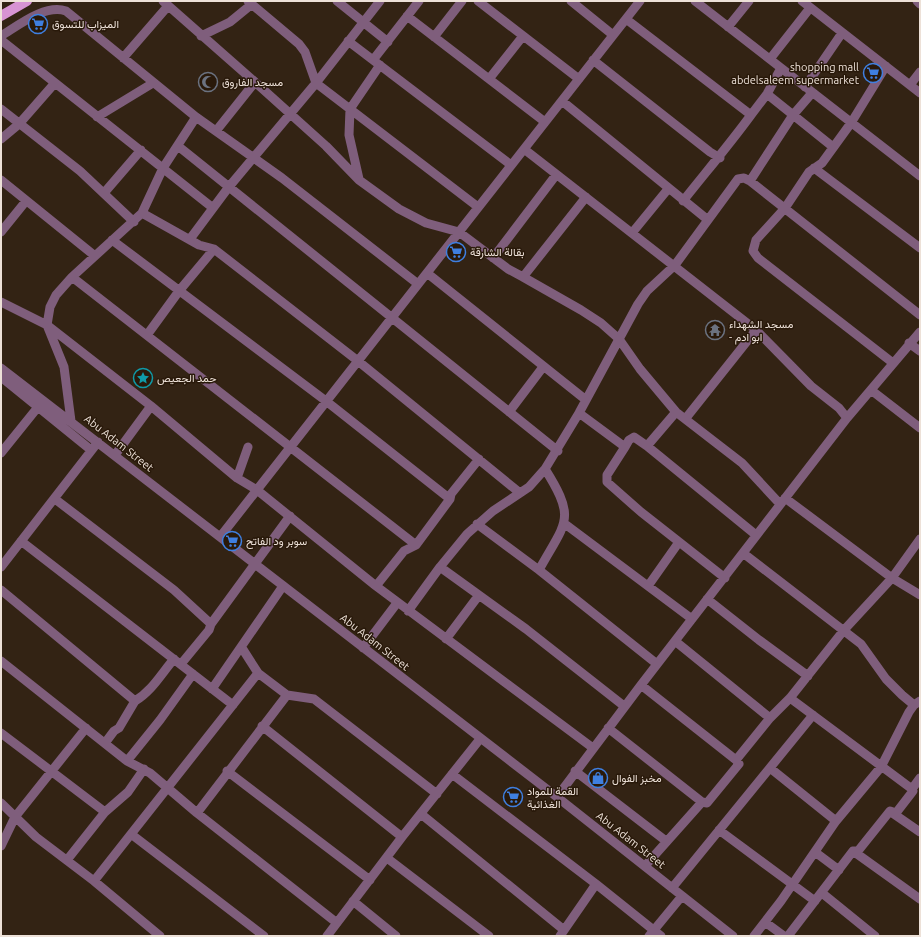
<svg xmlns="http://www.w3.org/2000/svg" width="921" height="937" font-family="Ubuntu,Vazirmatn,sans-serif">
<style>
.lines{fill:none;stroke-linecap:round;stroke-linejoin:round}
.minor{stroke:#7f5e7c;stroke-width:9}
.major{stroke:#d793d3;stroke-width:10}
.labels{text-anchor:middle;stroke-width:3;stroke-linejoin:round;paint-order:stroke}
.poi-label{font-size:11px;fill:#ede1d8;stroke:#29190a;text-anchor:start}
.street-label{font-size:11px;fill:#ede1d8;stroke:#29190a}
</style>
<rect width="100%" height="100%" fill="#332314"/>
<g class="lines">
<path class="minor" d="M 163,1 L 255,82
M 248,1 L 299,44 L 305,52 L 316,83 L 478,207
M 337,1 L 388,42
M 478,1 L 579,79
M 571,1 L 613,35
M 695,1 L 920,176
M 802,1 L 920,93
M 917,1 L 920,4
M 407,16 L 545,122
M 626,19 L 751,115 L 767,94 L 781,68
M 728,27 L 749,1
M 1,36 C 19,25 45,4 66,11 L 196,117 L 282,178 L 418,284
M 201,36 L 230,22 L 252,4
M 434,37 L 462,1
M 1,40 L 213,208
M 348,41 L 511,165
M 123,58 L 168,6
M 770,59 L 810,8
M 373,60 L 419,1
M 593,60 L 710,152 L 720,158
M 886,66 L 851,123 L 822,163 L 809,172 L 785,208 L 756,240 L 753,251 L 758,258 L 893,363
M 489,79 L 523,36
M 910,85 L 920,72
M 805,87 L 842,33
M 767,94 L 833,147
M 562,101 L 708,220
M 1,109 L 80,171 L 134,222
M 97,117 L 153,83
M 216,131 L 255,82 L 326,146 L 359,180 L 399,209 L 426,223 L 459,232 L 508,269 L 523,277 L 586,197
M 1,139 L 19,124 L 54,84
M 178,146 L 558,451
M 524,149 L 756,330 L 811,386 L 839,408 L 847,418
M 814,168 L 920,248
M 359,179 L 349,135 L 350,109 L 380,65
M 1,180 L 95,256
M 750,181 L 793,115 L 812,93
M 104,193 L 141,150
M 683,201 C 706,172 729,145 751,115
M 142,213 L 199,245 L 214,249 L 358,361 L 520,493
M 1,232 L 26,201
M 632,233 L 668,189
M 190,239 L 228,188 L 316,83 L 380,1
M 112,240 L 326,401 L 450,499
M 493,258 L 556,175
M 427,273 L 586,400
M 72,277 L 416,545
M 523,277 L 581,310 L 601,323 L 619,339 L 640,369 L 676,412 L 742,463 L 780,504
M 1,302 L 47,325 L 151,406 L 237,478 L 257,490 L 376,586 L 593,748
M 147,335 L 179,291 L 214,249
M 909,343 L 920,351
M 1,368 L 557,797 L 733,936
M 1,377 L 91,450
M 871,390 L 920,428
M 509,412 L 543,367
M 579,413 L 625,447 L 629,440 L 634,437 L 647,446 L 676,412
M 686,418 L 756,330
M 71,421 L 64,367 L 47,325 L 50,307 L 56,295 L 72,277 L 142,213 L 163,168 L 196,117
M 647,446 L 756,535
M 625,447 L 607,475 L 607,482 L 641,512 L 725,578
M 1,453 L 38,407
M 115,455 L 151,406
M 237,478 L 248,447
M 785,498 L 892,578 L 920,595
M 55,499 L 174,590 L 211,624 L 209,630 L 181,664
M 477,524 L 539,570 L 657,664
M 565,524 L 692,619
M 220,537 L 640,1
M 21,541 L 233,705
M 743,553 L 861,644 L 886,679 L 902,695 L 914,705
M 1,567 L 98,442
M 440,567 L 526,629 L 624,706
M 539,570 C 566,521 577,520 545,469
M 376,586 L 404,551 L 416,545 L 450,499 L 451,494 L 479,459
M 648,586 L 679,542
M 1,590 L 135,701 L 119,728 L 114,731 L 105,743
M 707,599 L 759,640 L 808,676
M 408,611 L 440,567 L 467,534 L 493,511 L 529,487 L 545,469 L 579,413 L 638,304 L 647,291 L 675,265 L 738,179 L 744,178 L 750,181 L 920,315
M 211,624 L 290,516
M 446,639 L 479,595
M 675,641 L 770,718
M 242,648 L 258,673 L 287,695 L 314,699 L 437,794
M 363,648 L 397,603
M 1,661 L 127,761 L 150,773 L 197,813 L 337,923
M 641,685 L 736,760
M 212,689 L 283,586
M 790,698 L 912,789
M 135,701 C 152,691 161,674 174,659
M 262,726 L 402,837
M 608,728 L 702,802
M 1,733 L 105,812
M 127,761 L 160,720 L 193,674
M 770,768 L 836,821
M 227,771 L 370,880
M 575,771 L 666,841
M 452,774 L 596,884 L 661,936
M 557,797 L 641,685 L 847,418 L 920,332
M 1,803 L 36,837 L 94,881 L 160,936
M 891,812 L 920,832
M 197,813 L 287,695
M 421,814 L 564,930
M 719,830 L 815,901
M 131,834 L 264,936
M 1,846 L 15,817 L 86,728
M 853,851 L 920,899
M 815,852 L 839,870
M 387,858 L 489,936
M 67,860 L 105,812 L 128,792 L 144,769
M 645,866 L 702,802 L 707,803 L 739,764 L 736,760 L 770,718 L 790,698 L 844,630 L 892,578 L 920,539
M 94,881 L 258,673
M 672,888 L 813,715
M 822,893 L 875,936
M 353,901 L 396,936
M 765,922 L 784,936
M 327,936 L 402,837 L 480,739
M 560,936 L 596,884
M 649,936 L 682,896
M 754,936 L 781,901 L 836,821 L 881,767 L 909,712 L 914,705 L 920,701
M 788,936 L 853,851 L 858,851 L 890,811 L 896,813 L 913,791 L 912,789 L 920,778"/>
<path class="major" d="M 1,16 L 27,1"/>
</g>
<defs>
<g id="supermarket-ring" transform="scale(1)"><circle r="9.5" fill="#29190a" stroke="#3f7fe0" stroke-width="1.5"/><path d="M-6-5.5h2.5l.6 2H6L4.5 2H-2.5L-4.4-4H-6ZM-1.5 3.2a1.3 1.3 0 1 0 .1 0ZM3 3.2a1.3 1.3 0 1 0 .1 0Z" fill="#3f7fe0"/></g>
<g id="mosque-ring" transform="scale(1)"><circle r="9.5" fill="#29190a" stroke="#6b7280" stroke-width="1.5"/><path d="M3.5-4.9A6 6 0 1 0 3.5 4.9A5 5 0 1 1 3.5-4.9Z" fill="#6b7280"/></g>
<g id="temple-ring" transform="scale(1)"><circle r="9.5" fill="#29190a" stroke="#6b7280" stroke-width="1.5"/><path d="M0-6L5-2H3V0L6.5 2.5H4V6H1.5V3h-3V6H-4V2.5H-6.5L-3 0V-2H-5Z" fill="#6b7280"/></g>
<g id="sight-ring" transform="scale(1)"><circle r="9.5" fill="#29190a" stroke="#0f9aa8" stroke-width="1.5"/><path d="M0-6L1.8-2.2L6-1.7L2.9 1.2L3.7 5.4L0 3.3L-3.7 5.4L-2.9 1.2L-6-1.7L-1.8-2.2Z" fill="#0f9aa8"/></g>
<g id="shop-ring" transform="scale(1)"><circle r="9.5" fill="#29190a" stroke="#3f7fe0" stroke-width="1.5"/><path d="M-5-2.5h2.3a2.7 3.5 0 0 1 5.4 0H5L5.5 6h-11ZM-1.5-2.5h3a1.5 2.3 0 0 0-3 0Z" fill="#3f7fe0"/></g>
</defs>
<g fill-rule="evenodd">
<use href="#supermarket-ring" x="38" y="24"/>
<use href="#supermarket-ring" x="873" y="73"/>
<use href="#mosque-ring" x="208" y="82"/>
<use href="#supermarket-ring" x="456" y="252"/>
<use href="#temple-ring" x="715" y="330"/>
<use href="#sight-ring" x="143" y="378"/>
<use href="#supermarket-ring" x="232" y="541"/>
<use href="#shop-ring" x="598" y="778"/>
<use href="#supermarket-ring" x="513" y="797"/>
</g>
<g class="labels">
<g class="poi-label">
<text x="52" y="28">الميزاب للتسوق</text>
<text x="859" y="71" text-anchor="end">shopping mall<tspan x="859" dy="13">abdelsaleem supermarket</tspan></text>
<text x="222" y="86">مسجد الفاروق</text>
<text x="470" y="256">بقالة الشارقة</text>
<text x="729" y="328">مسجد الشهداء<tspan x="729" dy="13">- ابو ادم</tspan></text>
<text x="157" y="382">حمد الجعيص</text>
<text x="246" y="545">سوبر ود الفاتح</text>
<text x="612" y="782">مخبز الفوال</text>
<text x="527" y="795">القمة للمواد<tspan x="527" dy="13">الغذائية</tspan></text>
</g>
<g class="street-label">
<text transform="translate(119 443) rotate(38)" y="4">Abu Adam Street</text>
<text transform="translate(375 642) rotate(38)" y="4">Abu Adam Street</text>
<text transform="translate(631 840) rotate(38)" y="4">Abu Adam Street</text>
</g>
</g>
<rect width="921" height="937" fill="none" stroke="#ede1d8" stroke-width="4"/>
</svg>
